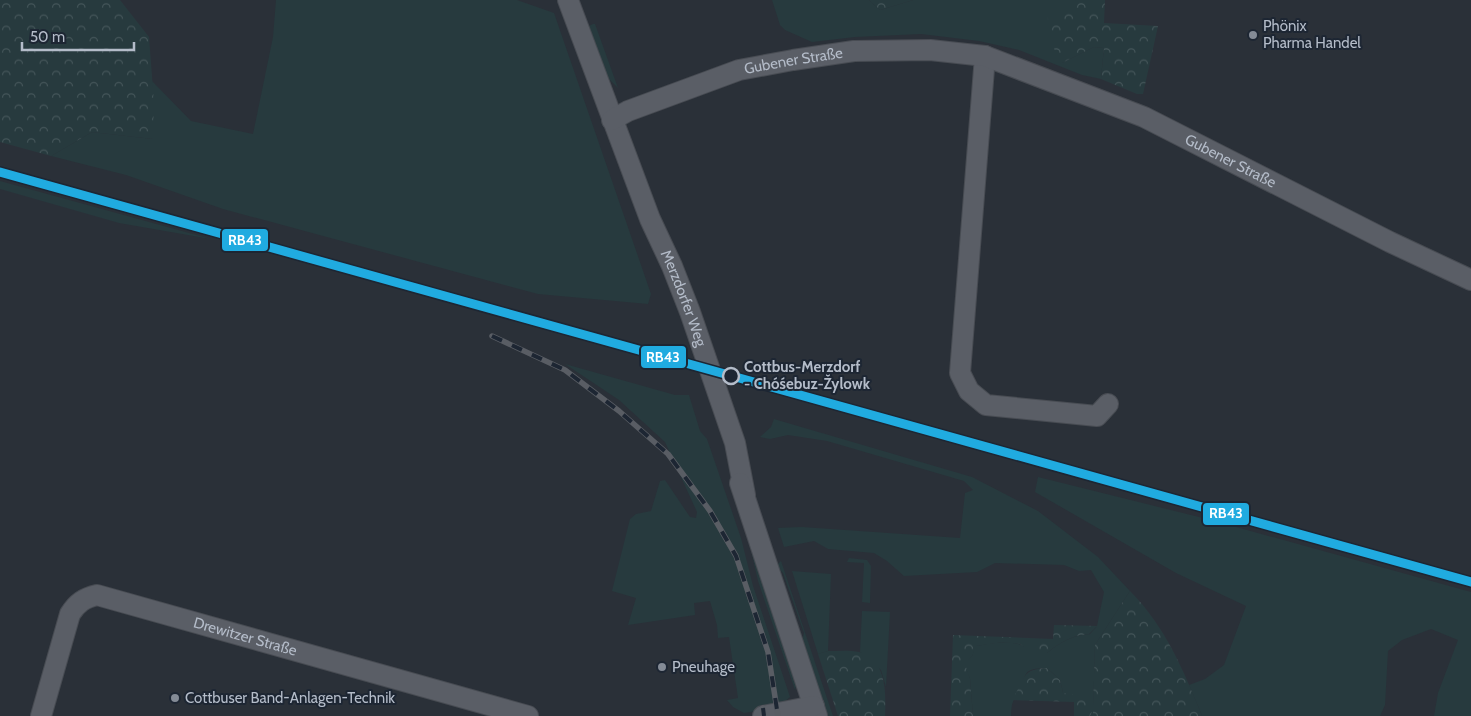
<svg xmlns="http://www.w3.org/2000/svg" width="1471" height="716" font-family="Cabin,sans-serif">
<style>
.green{fill:#273a3e}
.forest{fill:url(#forest-crowns)}
.lines{fill:none;stroke-linecap:round;stroke-linejoin:round}
.minor-casing{stroke:#484c53;stroke-width:22}
.minor{stroke:#5a5e66;stroke-width:20}
.rail-casing{stroke:#595d64;stroke-width:5.5}
.rail{stroke:#1d2633;stroke-width:4;stroke-dasharray:11;stroke-linecap:butt}
.rail-1-casing{stroke:#1d2633;stroke-width:12}
.rail-1{stroke:#20abe0;stroke-width:9}
.poi-dot{fill:#848b96;stroke:#1d2633;stroke-width:2}
.stop-dot{fill:#1d2633;stroke:#b4bcc9;stroke-width:2.5}
.labels{text-anchor:middle;stroke-width:4;stroke-linejoin:round;paint-order:stroke}
.poi-label{font-size:15px;fill:#b4bcc9;stroke:#1d2633;text-anchor:start}
.street-label{font-size:15px;fill:#b4bcc9;stroke:#1d2633}
.stop-label{font-size:15px;font-weight:bold;fill:#b4bcc9;stroke:#1d2633;text-anchor:start}
.line-badge{stroke:#1d2633;stroke-width:2}
.badge-label{font-size:14px;text-anchor:middle;font-weight:bold;fill:#fff}
</style>
<defs>
<pattern id="forest-crowns" width="20" height="18" patternUnits="userSpaceOnUse" patternTransform="scale(1.25)"><rect width="20" height="18" fill="#273a3e"/><path d="M2 6a3 3 0 1 1 6 0M12 15a3 3 0 1 1 6 0" fill="none" stroke="#445559"/></pattern>
</defs>
<rect width="100%" height="100%" fill="#2a3038"/>
<path class="green" d="M 276,0 L 517,0 L 554,13 L 651,294 L 648,304 L 538,294 L 223,209 L 126,175 L 51,156 L 92,132 L 153,139 L 152,81 L 191,121 L 253,134 L 273,37 Z
M 772,0 L 869,0 L 880,10 L 913,0 L 1076,0 L 1062,63 L 1094,47 L 1104,48 L 1101,79 L 1082,75 L 1019,50 L 979,41 L 921,34 L 855,37 L 812,42 L 785,30 L 780,25 Z
M 593,24 L 595,24 L 618,88 L 608,78 L 589,26 Z
M 0,181 L 211,239 L 119,223 L 0,189 Z
M 565,364 L 675,395 L 689,395 L 700,431 L 707,439 L 741,538 L 753,586 L 790,697 C 778,708 760,710 744,713 L 733,707 L 727,700 L 738,698 L 729,637 L 718,638 L 717,625 L 710,601 L 694,603 L 695,615 L 628,625 L 636,598 L 612,591 L 630,519 L 636,514 L 651,511 L 660,481 L 665,480 L 690,517 L 696,518 L 697,512 L 665,442 L 619,400 Z
M 774,419 L 972,477 L 1038,511 L 1098,557 L 1130,591 L 1095,645 L 1093,716 L 1090,716 L 1093,708 L 1063,693 L 1060,680 L 1047,668 C 1022,669 1028,672 1019,690 C 1013,704 1012,698 1011,716 L 973,716 L 970,679 L 964,664 L 972,656 L 975,646 C 989,644 1007,639 1021,645 C 1034,652 1030,653 1047,653 C 1060,642 1073,635 1090,634 L 1097,626 L 1104,592 L 1091,570 L 1079,571 L 1064,565 L 995,563 L 977,572 L 904,576 L 887,561 L 874,553 L 828,549 L 814,541 L 784,547 L 778,528 L 802,527 L 960,538 L 965,493 L 973,490 L 964,481 L 827,441 L 788,435 L 770,439 L 760,437 L 771,427 Z
M 1038,477 L 1211,520 L 1471,592 L 1471,716 L 1434,716 L 1438,693 L 1458,640 L 1431,629 L 1402,640 L 1388,651 L 1385,705 L 1380,716 L 1202,716 L 1189,685 L 1205,679 L 1224,665 L 1246,606 L 1176,573 L 1035,492 Z
M 754,549 L 797,683 L 795,690 L 758,581 L 751,550 Z
M 849,558 L 867,560 L 871,566 L 870,603 L 862,602 L 864,563 L 847,562 Z
M 781,561 L 833,716 L 825,716 L 802,641 L 804,633 L 783,573 L 776,566 Z
M 792,571 L 831,574 L 828,651 L 818,654 Z
M 862,611 L 890,612 L 886,687 L 881,670 L 860,652 Z"/>
<path class="forest" d="M 0,0 L 120,0 L 149,37 L 154,103 L 153,139 L 92,132 L 51,156 L 0,142 Z
M 869,0 L 913,0 L 880,10 Z
M 1076,0 L 1105,0 L 1104,23 L 1158,26 L 1143,94 L 1137,94 L 1101,79 L 1104,48 L 1094,47 L 1062,63 L 1047,36 L 1048,17 Z
M 1130,591 C 1165,626 1184,671 1202,716 L 1093,716 L 1093,710 L 1090,716 L 1074,716 L 1074,702 L 1011,700 C 1026,682 1018,669 1047,668 L 1060,680 L 1063,693 L 1085,696 L 1093,707 L 1095,645 Z
M 1054,625 L 1097,626 L 1089,634 C 1073,635 1060,642 1047,653 L 1032,653 L 1020,644 L 1003,642 L 976,646 L 972,656 L 965,664 L 970,679 L 973,716 L 950,716 L 953,635 L 1053,639 Z
M 828,651 C 838,651 850,650 859,652 C 887,659 886,694 885,716 L 838,716 L 818,654 Z"/>
<g class="lines">
<g class="minor-casing">
<g id="minor">
<path id="s1" d="M 568,0 L 650,219 L 672,266 L 690,312 L 735,443 L 745,495"/>
<path d="M 985,56 L 960,373 L 969,391 L 986,405 L 1097,416 L 1108,404"/>
<path id="s2" d="M 612,120 L 628,111 L 739,70 L 793,60 L 854,51 L 930,50 L 985,56 L 1144,117 L 1390,242 L 1471,280"/>
<path d="M 740,483 L 817,716"/>
<path id="s3" d="M 41,716 L 70,614 C 77,603 84,598 97,595 L 528,716"/>
<path d="M 763,716 L 814,706"/>
</g>
</g>
<use href="#minor" class="minor"/>
<g class="rail-casing">
<path id="rail" d="M 492,336 L 565,370 L 619,411 L 668,454 L 710,511 L 736,556 L 768,652 L 778,716
M 763,708 L 764,716"/>
</g>
<use href="#rail" class="rail"/>
<g class="rail-1-casing">
<path id="rail-1" d="M 0,172 L 1471,582"/>
</g>
<use href="#rail-1" class="rail-1"/>
</g>
<g class="poi-dot">
<circle cx="1253" cy="35" r="5"/>
<circle cx="662" cy="667" r="5"/>
<circle cx="175" cy="698" r="5"/>
</g>
<circle class="stop-dot" cx="731" cy="376" r="8"/>
<g class="labels">
<g class="poi-label">
<text x="1263" y="31">Phönix<tspan x="1263" dy="17">Pharma Handel</tspan></text>
<text x="672" y="672">Pneuhage</text>
<text x="185" y="703">Cottbuser Band-Anlagen-Technik</text>
</g>
<g class="street-label">
<text dy="5" stroke="none"><textPath href="#s2" startOffset="192">Gubener Straße</textPath></text>
<text dy="5" stroke="none"><textPath href="#s2" startOffset="652">Gubener Straße</textPath></text>
<text dy="5" stroke="none"><textPath href="#s1" startOffset="320">Merzdorfer Weg</textPath></text>
<text dy="5" stroke="none"><textPath href="#s3" startOffset="294">Drewitzer Straße</textPath></text>
</g>
<g class="stop-label">
<text x="744" y="372">Cottbus-Merzdorf<tspan x="744" dy="17">- Chóśebuz-Žylowk</tspan></text>
</g>
</g>
<g class="line-badge">
<rect x="221" y="228" width="48" height="24" rx="5" fill="#20abe0"/>
<rect x="640" y="345" width="47" height="24" rx="5" fill="#20abe0"/>
<rect x="1202" y="502" width="48" height="24" rx="5" fill="#20abe0"/>
</g>
<g class="badge-label">
<text x="245" y="245">RB43</text>
<text x="663" y="362">RB43</text>
<text x="1226" y="518">RB43</text>
</g>
<path d="M22 42v8h112v-8" fill="none" stroke="#b4bcc9" stroke-width="2.5"/>
<text x="30" y="42" font-size="15" fill="#b4bcc9" stroke="#1d2633" stroke-width="4" paint-order="stroke">50 m</text>
</svg>
